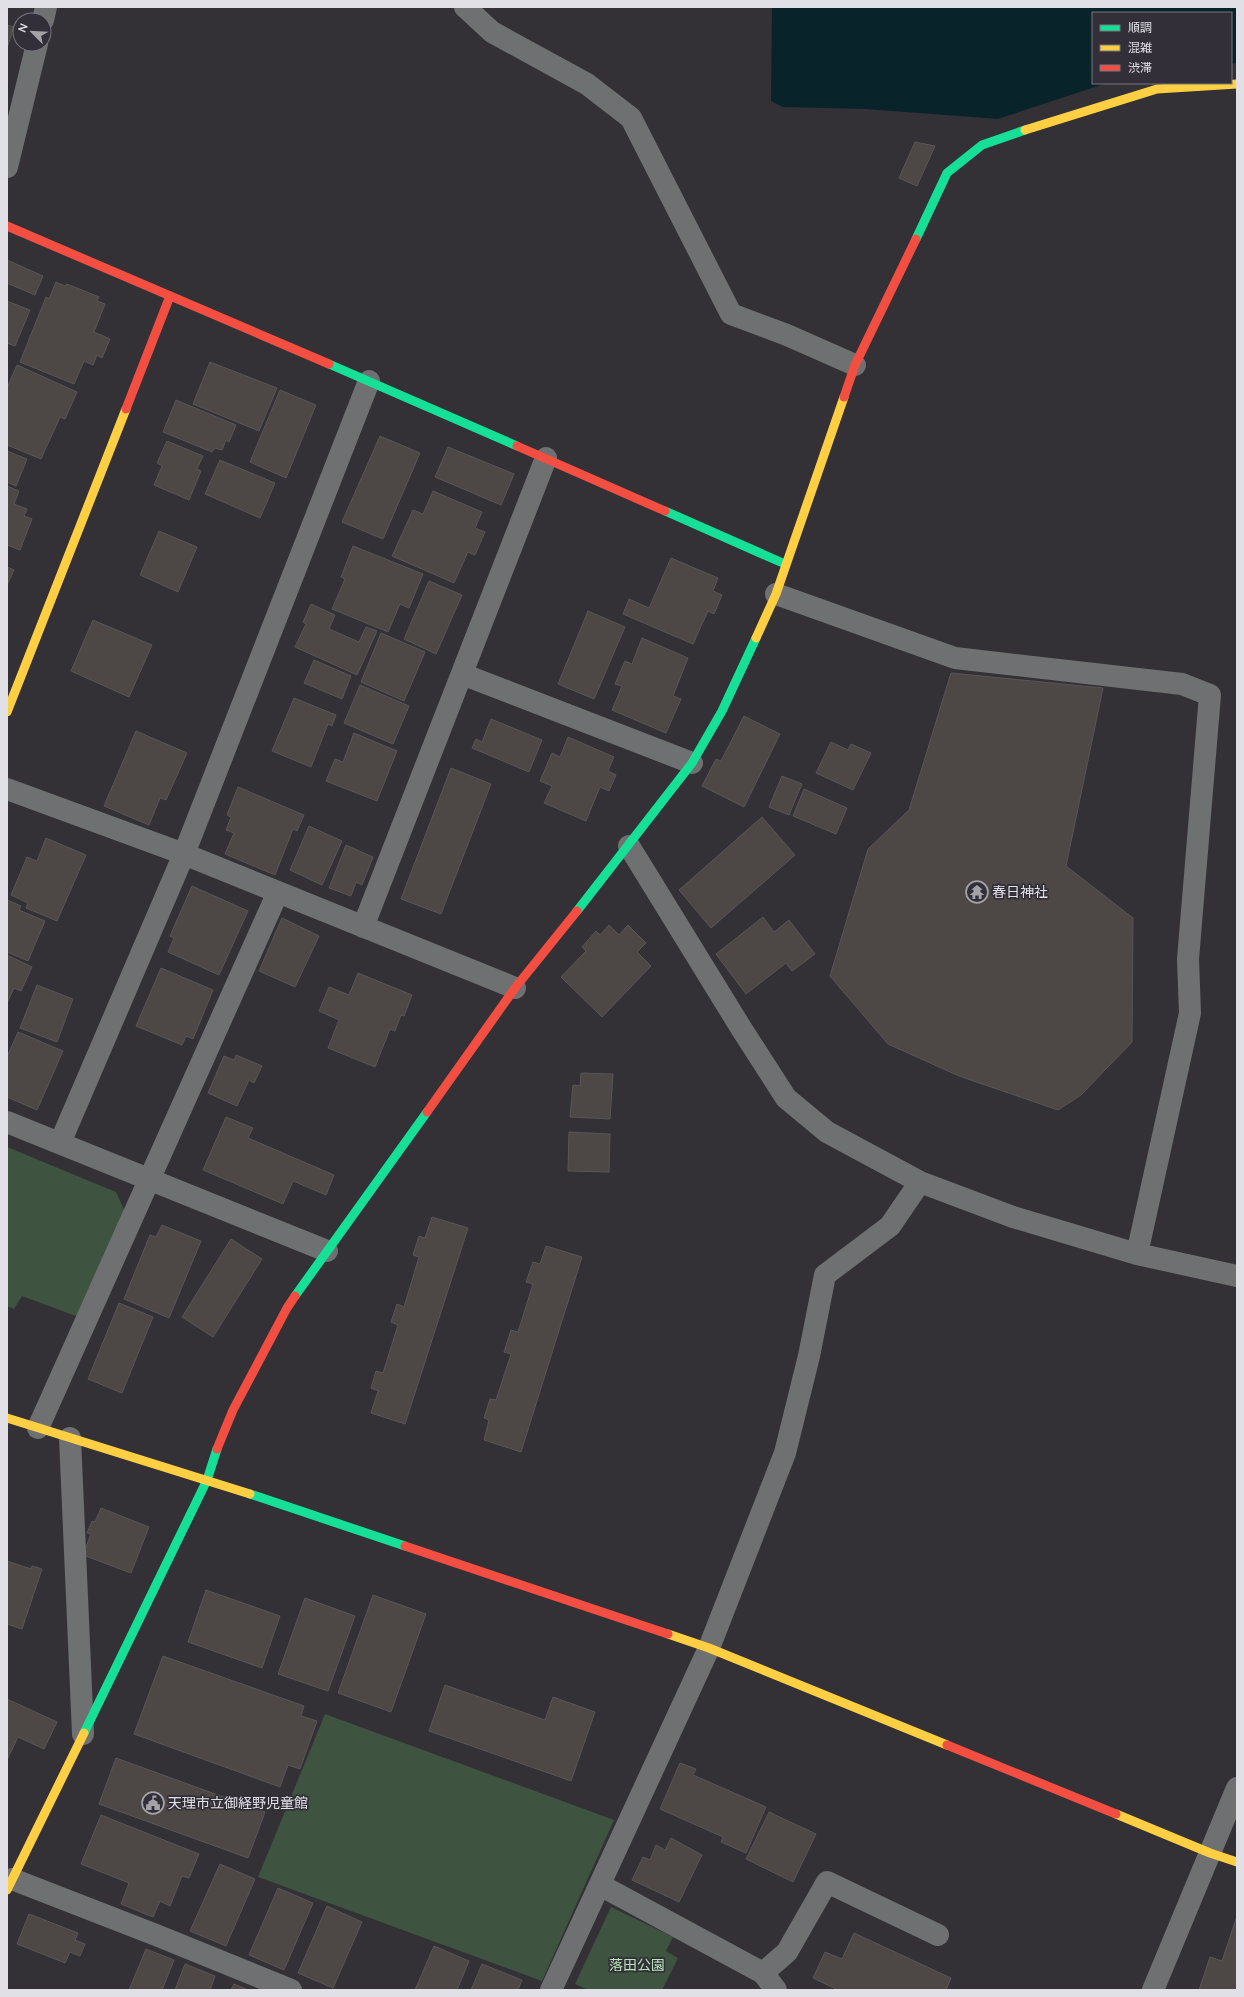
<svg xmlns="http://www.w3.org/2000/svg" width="1244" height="1997" font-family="Mulish,'Noto Sans JP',sans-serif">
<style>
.green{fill:#3e5340}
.water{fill:#09232b}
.building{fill:#4d4746;stroke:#595657}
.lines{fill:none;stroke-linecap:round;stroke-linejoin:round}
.street{stroke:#6e7071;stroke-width:22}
.fast{stroke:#16e098;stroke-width:9}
.slow{stroke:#ffcf43;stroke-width:9}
.jam{stroke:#f24e42;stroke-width:9}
.labels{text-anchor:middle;stroke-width:3.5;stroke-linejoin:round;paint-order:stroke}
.poi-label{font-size:14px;fill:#e1e0e6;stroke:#322f38;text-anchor:start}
.park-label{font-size:14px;fill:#b8e5b9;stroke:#322f38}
</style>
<rect width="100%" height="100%" fill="#333136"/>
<path class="green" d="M 7,1147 L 116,1192 L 127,1216 L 84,1319 L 22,1296 L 14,1309 L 7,1306 Z
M 325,1714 L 614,1820 L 542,1981 L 258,1877 Z
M 611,1907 L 673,1937 L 666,1951 L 678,1958 L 662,1990 L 588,1990 L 575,1984 Z"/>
<path class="water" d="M 772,7 L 1237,7 L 1237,63 L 1231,64 L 1231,13 L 1093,13 L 1093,83 L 1107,83 L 998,119 L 866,109 L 783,107 L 771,101 Z"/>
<path class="building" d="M 7,25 L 14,27 L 7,48 Z
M 915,142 L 935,146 L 917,186 L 899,178 Z
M 7,260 L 43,276 L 35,295 L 7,283 Z
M 56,282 L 65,286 L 67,284 L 99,297 L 97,301 L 105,304 L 94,332 L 110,339 L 102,358 L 97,355 L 93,365 L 84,361 L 74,384 L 20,362 L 46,297 L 49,299 Z
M 7,301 L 30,310 L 15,346 L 7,343 Z
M 210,362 L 277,388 L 259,431 L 193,404 Z
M 17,365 L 77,392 L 65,419 L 60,417 L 41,459 L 7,445 L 7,388 Z
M 280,390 L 316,405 L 286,478 L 250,462 Z
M 176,400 L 236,425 L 229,442 L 226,440 L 222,450 L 215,448 L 212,452 L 163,432 Z
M 380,436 L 420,453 L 383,539 L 342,522 Z
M 167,441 L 203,456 L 197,469 L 201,471 L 189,500 L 154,485 L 162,466 L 157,463 Z
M 448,447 L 514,474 L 501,505 L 435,477 Z
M 7,451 L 27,459 L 16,486 L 7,482 Z
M 220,460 L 275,483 L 260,518 L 205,494 Z
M 7,486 L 19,491 L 14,504 L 27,509 L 24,516 L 32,519 L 20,550 L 7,545 Z
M 433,491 L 482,512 L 475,528 L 485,532 L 475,555 L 468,552 L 454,583 L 392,556 L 413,510 L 423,514 Z
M 159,531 L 197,547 L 178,592 L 140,575 Z
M 353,546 L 423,574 L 409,608 L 400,604 L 388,632 L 332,609 L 345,579 L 341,577 Z
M 671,558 L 718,578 L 713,591 L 722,595 L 714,614 L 708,611 L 693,644 L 623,614 L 629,599 L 649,608 Z
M 7,567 L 14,570 L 7,585 Z
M 429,581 L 462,595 L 436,654 L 404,639 Z
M 311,604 L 335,615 L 329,629 L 359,642 L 366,627 L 377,631 L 357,675 L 295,647 L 306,624 L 303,622 Z
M 588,611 L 625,627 L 594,699 L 558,684 Z
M 93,620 L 152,645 L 129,697 L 71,671 Z
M 381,633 L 425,652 L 404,701 L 361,682 Z
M 642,638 L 688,658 L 673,696 L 681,699 L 666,733 L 612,710 L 622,686 L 615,684 L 625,661 L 632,664 Z
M 314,660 L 351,676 L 342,699 L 304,683 Z
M 951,673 L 1103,688 L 1066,866 L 1133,918 L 1132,1042 L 1081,1095 L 1058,1110 L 959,1076 L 888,1044 L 830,976 L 868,849 L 909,810 Z
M 360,685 L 409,706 L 393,744 L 344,723 Z
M 294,698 L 336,715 L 332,726 L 328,724 L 311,767 L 272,751 Z
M 744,716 L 780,734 L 744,807 L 702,786 L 716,759 L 721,761 Z
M 491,719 L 542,740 L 529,772 L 472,748 L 476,739 L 482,742 Z
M 136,731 L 187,753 L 166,800 L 160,798 L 149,825 L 104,806 Z
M 354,733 L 397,751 L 377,801 L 326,781 L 335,759 L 343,762 Z
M 568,737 L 614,757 L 608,771 L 616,775 L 609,791 L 600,787 L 586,821 L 544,803 L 552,786 L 540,781 L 552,753 L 560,757 Z
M 831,742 L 848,750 L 851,744 L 871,753 L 853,790 L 816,773 Z
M 451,768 L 491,784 L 441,914 L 401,899 Z
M 782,776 L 802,784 L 789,815 L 769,807 Z
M 238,787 L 304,815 L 297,831 L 293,829 L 275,875 L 225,854 L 234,833 L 226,830 L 231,817 L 227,815 Z
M 804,789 L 847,808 L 836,834 L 793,816 Z
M 762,817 L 795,855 L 711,928 L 679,890 Z
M 309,826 L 342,841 L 322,885 L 290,870 Z
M 46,838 L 86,855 L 57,921 L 26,908 L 28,903 L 11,895 L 27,857 L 37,861 Z
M 346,845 L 373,857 L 362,885 L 356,882 L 351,896 L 329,888 Z
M 192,886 L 248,911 L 219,975 L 168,952 L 174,938 L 170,936 Z
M 7,900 L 21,906 L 19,910 L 45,921 L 28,961 L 7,952 Z
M 763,917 L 774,932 L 789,920 L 815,954 L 792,971 L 786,963 L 746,994 L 716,954 Z
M 282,918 L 319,936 L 295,987 L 259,971 Z
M 609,925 L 619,935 L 628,925 L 646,943 L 637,952 L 651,966 L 602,1017 L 561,977 L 586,951 L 582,947 L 596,931 L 600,935 Z
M 7,955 L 32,967 L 21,991 L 14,988 L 7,1003 Z
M 161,968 L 213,990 L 193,1039 L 186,1036 L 182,1045 L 136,1026 Z
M 358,973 L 412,995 L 404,1016 L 401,1015 L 395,1031 L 390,1029 L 375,1067 L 328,1048 L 339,1020 L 319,1011 L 329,987 L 349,995 Z
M 37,985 L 73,999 L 57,1042 L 20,1028 Z
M 18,1032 L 63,1051 L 37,1110 L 7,1097 L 7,1057 Z
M 236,1055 L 262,1066 L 254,1083 L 249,1080 L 237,1106 L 208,1093 L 224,1056 L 234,1060 Z
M 581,1073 L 613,1074 L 610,1119 L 570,1117 L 573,1085 L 580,1086 Z
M 226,1117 L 253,1128 L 248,1138 L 334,1175 L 326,1195 L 293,1181 L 283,1204 L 203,1170 Z
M 569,1132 L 610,1134 L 609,1172 L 568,1171 Z
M 432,1217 L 468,1228 L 405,1424 L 371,1413 L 378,1391 L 371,1388 L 376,1371 L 383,1373 L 398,1325 L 391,1322 L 397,1304 L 404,1307 L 419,1257 L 413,1255 L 419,1236 L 425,1238 Z
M 162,1225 L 201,1241 L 169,1318 L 124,1299 L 150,1235 L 156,1237 Z
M 231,1239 L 262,1259 L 213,1337 L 182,1317 Z
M 546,1246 L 582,1257 L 521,1452 L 484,1440 L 489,1420 L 484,1418 L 490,1399 L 496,1400 L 511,1354 L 504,1352 L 511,1330 L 518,1332 L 533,1284 L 526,1282 L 533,1262 L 540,1264 Z
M 119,1303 L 153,1317 L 122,1393 L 88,1379 Z
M 101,1508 L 149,1527 L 131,1573 L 83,1555 L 91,1534 L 87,1533 L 92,1521 L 95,1522 Z
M 7,1561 L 31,1569 L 32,1566 L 42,1569 L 22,1629 L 7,1624 Z
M 206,1590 L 280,1616 L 262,1668 L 188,1642 Z
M 373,1595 L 426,1614 L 391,1712 L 338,1693 Z
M 305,1598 L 355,1616 L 328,1691 L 278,1674 Z
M 163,1656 L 304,1706 L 301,1716 L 317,1721 L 300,1769 L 288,1765 L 280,1787 L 134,1734 Z
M 445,1685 L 545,1720 L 553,1697 L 595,1712 L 571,1781 L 429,1731 Z
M 7,1699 L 57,1722 L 44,1749 L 18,1737 L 7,1760 Z
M 116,1758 L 265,1812 L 248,1858 L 99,1804 Z
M 680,1763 L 696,1769 L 693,1775 L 766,1807 L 746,1853 L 721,1842 L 723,1837 L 660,1809 Z
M 769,1812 L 816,1834 L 793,1882 L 746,1859 Z
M 101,1815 L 199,1854 L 189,1878 L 182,1876 L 170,1906 L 160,1901 L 153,1917 L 121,1904 L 129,1883 L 81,1864 Z
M 671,1838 L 702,1855 L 679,1902 L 632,1880 L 643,1857 L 650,1860 L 656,1845 L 665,1850 Z
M 220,1864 L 255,1879 L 226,1946 L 190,1931 Z
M 278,1888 L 313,1903 L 284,1970 L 249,1955 Z
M 327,1906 L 362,1922 L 333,1988 L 298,1973 Z
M 29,1914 L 78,1933 L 75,1940 L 85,1944 L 80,1956 L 70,1952 L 65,1963 L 17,1944 Z
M 1237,1916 L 1237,1990 L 1199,1990 L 1210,1957 L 1222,1961 Z
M 854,1933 L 951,1978 L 946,1990 L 838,1990 L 813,1978 L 825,1952 L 842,1959 Z
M 434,1946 L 469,1961 L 457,1990 L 415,1990 Z
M 146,1949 L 174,1960 L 162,1990 L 129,1990 Z
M 185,1964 L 215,1976 L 210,1990 L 175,1990 Z
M 482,1964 L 522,1980 L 518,1990 L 471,1990 Z
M 234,1984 L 248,1990 L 231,1990 Z"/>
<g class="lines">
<path class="street" d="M 465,7 L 492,32 L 587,84 L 631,118 L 731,314 L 787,335 L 855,365
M 43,20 L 46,7
M 7,167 L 37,44
M 776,594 L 955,658 L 1182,684 L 1210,695 L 1188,959 L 1190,1013 L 1137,1254
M 462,674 L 692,763
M 7,789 L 184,854 L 515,988
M 629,846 L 741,1028 L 786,1098 L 827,1132 L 920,1182 L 1013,1217 L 1137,1254 L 1237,1276
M 363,927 L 546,458
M 7,1122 L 327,1251
M 60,1143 L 184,854 L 369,381
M 38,1428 L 278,892
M 70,1438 L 83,1734
M 12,1879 L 156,1935 L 291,1990
M 600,1885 L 763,1973 L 776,1990
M 763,1973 L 787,1952 L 827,1882 L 938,1935
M 551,1990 L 709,1648 L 785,1453 L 809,1356 L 825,1275 L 890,1226 L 920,1182
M 1153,1990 L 1237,1788"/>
<path class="fast" d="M 916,239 L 947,173 L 982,145 L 1025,130
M 329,364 L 517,446
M 665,511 L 785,564
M 577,911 L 692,763 L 722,711 L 756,638
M 295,1296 L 427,1112
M 250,1494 L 405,1546
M 84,1733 L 207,1480 L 217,1449"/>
<path class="slow" d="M 1025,130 L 1157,89 L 1237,84
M 756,638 L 776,594 L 844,397
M 7,712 L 126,409
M 7,1418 L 250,1494
M 668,1634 L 709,1648 L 947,1745
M 1116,1814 L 1210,1853 L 1237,1862
M 7,1890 L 84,1733"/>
<path class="jam" d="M 7,226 L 329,364
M 844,397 L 855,365 L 916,239
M 126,409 L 170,296
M 517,446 L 665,511
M 427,1112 L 515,988 L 577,911
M 217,1449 L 233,1410 L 287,1308 L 295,1296
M 405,1546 L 668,1634
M 947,1745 L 1116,1814"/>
</g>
<defs>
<g id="temple-ring" transform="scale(1.15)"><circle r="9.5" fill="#322f38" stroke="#a4a3a8" stroke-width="1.5"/><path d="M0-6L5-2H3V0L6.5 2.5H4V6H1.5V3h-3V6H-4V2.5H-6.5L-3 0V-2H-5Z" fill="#a4a3a8"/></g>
<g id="civic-ring" transform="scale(1.15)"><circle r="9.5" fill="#322f38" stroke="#a4a3a8" stroke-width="1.5"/><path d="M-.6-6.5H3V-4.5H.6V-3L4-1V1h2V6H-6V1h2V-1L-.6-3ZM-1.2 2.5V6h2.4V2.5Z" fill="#a4a3a8"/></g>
</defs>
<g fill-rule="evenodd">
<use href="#temple-ring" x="977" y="892"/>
<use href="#civic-ring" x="153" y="1803"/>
</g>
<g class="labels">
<g class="poi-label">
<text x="992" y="897">春日神社</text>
<text x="168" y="1808">天理市立御経野児童館</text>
</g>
<g class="park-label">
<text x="637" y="1970">落田公園</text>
</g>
</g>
<rect width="1244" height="1997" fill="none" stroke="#e1e0e6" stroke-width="16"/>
<rect x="1092" y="12" width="140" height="72" fill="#322f38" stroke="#78767e"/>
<rect x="1100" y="25" width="20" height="6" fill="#16e098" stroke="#78767e"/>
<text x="1128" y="32" font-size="12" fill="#e1e0e6">順調</text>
<rect x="1100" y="45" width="20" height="6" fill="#ffcf43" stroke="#78767e"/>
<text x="1128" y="52" font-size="12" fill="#e1e0e6">混雑</text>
<rect x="1100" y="65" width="20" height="6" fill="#f24e42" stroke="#78767e"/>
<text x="1128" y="72" font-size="12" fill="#e1e0e6">渋滞</text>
<g transform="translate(32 32) rotate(294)"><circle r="19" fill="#322f38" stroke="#78767e"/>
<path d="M0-3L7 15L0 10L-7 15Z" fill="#a4a3a8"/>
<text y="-6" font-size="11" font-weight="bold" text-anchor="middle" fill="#e1e0e6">N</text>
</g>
</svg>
